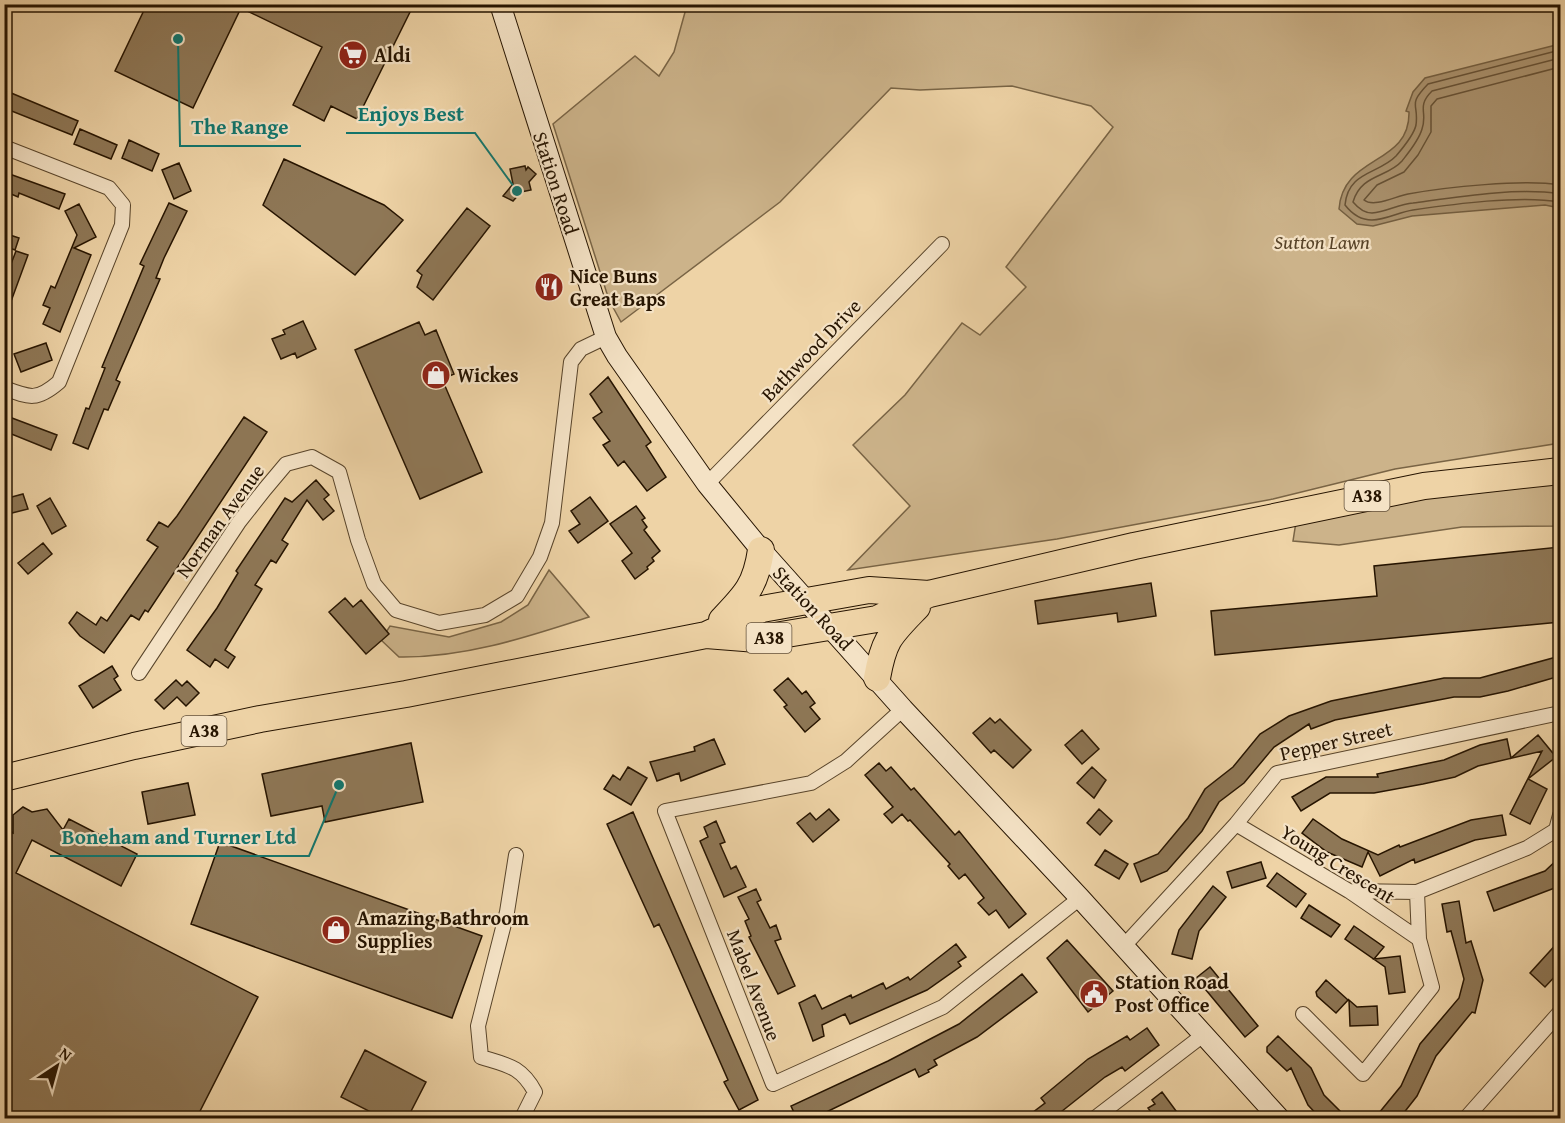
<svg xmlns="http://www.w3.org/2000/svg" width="1565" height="1123" font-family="'Gentium Book Plus',serif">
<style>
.green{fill:#ccb38a;stroke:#796445;stroke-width:1.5}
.water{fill:#aa926e;stroke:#756042;stroke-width:1.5}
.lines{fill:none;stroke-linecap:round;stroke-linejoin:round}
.shore{stroke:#685337;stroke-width:1.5}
.building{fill:#8e7756;stroke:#261400;stroke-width:1.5}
.street-casing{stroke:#58442a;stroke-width:16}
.secondary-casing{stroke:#261400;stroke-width:22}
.highway-casing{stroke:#261400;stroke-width:28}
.street{stroke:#f4e2c5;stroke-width:14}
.secondary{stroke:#f4e2c5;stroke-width:20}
.highway{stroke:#eed3a6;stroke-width:26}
.labels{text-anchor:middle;stroke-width:4.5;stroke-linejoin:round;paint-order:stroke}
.shield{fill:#f4e2c5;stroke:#64523b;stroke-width:1.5}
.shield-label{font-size:18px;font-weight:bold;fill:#261400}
.poi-label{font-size:20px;font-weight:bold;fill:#261400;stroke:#f4e2c5;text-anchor:start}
.street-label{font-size:20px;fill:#261400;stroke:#f4e2c5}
.park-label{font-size:20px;font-style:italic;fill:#584429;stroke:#f4e2c5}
.leader{fill:none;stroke:#0f766e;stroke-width:2}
.callout-dot{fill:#0f766e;stroke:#f4e2c5;stroke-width:2}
.callout-label{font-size:21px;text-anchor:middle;font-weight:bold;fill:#0f766e;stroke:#f4e2c5;stroke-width:4.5;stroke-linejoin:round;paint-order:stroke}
</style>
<rect width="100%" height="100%" fill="#eed3a6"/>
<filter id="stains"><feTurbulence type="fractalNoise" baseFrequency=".00333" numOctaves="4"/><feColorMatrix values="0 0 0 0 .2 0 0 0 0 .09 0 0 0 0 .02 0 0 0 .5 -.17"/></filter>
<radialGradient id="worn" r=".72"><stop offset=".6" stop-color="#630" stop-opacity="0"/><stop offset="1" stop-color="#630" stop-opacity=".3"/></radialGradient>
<path class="green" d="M 687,5 L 1560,5 L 1560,443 L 1395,469 L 1273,499 L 1057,539 L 848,570 L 910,506 L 853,445 L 905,395 L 962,323 L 980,335 L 1026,287 L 1006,267 L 1113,127 L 1091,106 L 1012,86 L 920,90 L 891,88 L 780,202 L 621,322 L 609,300 L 553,124 L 635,56 L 659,76 L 674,52 Z
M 1560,485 L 1560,526 L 1462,527 L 1339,545 L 1293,541 L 1296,522 L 1478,488 Z
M 549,570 L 589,617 C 527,637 465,658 399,657 L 381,640 L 390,626 L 449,637 L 501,622 L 528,605 Z"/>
<path class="water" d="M 1560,44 L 1560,208 L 1545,205 L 1412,216 L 1373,226 L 1357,224 L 1339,209 C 1343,154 1410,166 1409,112 L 1406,111 L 1413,92 L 1425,78 Z"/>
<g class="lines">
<path class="shore" d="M 1560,50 L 1428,84 C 1407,106 1419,102 1416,125 C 1414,135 1402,149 1396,156 C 1379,174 1348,171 1345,205 C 1352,214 1361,220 1372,220 C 1386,220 1399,212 1413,210 C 1454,204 1520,195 1560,202
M 1560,58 L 1432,91 C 1416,107 1428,112 1422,129 C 1419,140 1409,152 1402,161 C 1387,178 1361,174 1353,202 C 1358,208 1364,213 1372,213 C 1386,212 1399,204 1413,203 C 1457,197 1517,187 1560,194
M 1560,67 L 1437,99 L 1431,106 L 1431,132 L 1418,155 L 1404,172 L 1377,185 L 1364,200 C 1374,208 1396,196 1408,194 C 1446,187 1524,179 1560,185"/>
</g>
<path class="building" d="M 147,4 L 414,4 L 357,119 L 331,106 L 324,121 L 293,105 L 322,47 L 241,8 L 193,108 L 115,71 Z
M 4,90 L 78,121 L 72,135 L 4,108 Z
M 80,129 L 117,145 L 111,159 L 74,144 Z
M 129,140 L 159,154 L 152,171 L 122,158 Z
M 284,159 L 384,205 L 403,220 L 355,275 L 263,205 Z
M 179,163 L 191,191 L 174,199 L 162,170 Z
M 525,166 L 526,170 L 528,167 L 536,174 L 529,182 L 531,190 L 521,192 L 513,201 L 503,196 L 513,184 L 510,169 Z
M 4,172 L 65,194 L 59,209 L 19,193 L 18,197 L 4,191 Z
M 169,203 L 187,211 L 164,258 L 156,278 L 160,279 L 116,380 L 120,382 L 108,410 L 104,409 L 88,449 L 73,443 L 86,408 L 89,409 L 105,368 L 102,367 L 144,266 L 140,264 Z
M 79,204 L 96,237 L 74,248 L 91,255 L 60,332 L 43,324 L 50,308 L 43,305 L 51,286 L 55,288 L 77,235 L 65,211 Z
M 467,208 L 490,226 L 433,300 L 417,287 L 422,275 L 417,271 Z
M 4,233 L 19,238 L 15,250 L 4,246 Z
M 16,251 L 28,255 L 6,315 L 4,282 Z
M 303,321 L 316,349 L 297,358 L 295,353 L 281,359 L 272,339 L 285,334 L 283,330 Z
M 419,322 L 425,335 L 436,330 L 454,374 L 442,379 L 482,472 L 420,499 L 355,350 Z
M 46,343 L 52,360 L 21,372 L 14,354 Z
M 608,377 L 651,442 L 646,446 L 666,477 L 647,491 L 624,461 L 618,466 L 603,445 L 610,441 L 593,418 L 602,412 L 590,394 Z
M 4,415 L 57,435 L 51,450 L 4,431 Z
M 244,417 L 267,432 L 148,612 L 145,610 L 139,620 L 131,615 L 104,653 L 80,636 L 69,623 L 77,612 L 96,625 L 101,617 L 107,621 L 158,547 L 147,540 L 159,522 L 168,527 L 177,516 Z
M 316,480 L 329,495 L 324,499 L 334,511 L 323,520 L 307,500 L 282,540 L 288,544 L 276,563 L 271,560 L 255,585 L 262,589 L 225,650 L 235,657 L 228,668 L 215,659 L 210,667 L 187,650 L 217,608 L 238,573 L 236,571 L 285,498 L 292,502 Z
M 23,494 L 28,509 L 4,515 L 4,499 Z
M 590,497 L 608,521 L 578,543 L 569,531 L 580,524 L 571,511 Z
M 50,498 L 66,526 L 52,534 L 37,506 Z
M 636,506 L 645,518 L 642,520 L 647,527 L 644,530 L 660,551 L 652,558 L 654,561 L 647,567 L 648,569 L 635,579 L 622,561 L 632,553 L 610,524 Z
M 43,543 L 52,554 L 28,574 L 18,563 Z
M 1560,547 L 1560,622 L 1215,655 L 1211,611 L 1377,596 L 1374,566 Z
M 1151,583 L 1156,616 L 1118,622 L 1117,613 L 1038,624 L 1035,601 Z
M 345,598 L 353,607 L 361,600 L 389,634 L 366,654 L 329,612 Z
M 1560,656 L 1560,676 L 1508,691 L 1480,697 L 1454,697 L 1335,720 L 1311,729 L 1309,724 L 1274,747 L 1244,783 L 1219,802 L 1202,831 L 1167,871 L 1141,882 L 1134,864 L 1158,854 L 1188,818 L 1205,789 L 1233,767 L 1260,734 L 1289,716 L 1331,701 L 1444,678 L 1480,678 Z
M 112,666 L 118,676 L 114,679 L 121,690 L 93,708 L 79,686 Z
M 788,678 L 802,694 L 806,691 L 815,703 L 810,707 L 820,719 L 805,732 L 784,707 L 787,705 L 774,690 Z
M 176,680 L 182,686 L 187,681 L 199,693 L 186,706 L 177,697 L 164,709 L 155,700 Z
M 990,718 L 995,723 L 1000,719 L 1031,750 L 1013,768 L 994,750 L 991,753 L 973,733 Z
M 1082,730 L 1099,749 L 1082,764 L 1065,745 Z
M 1538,735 L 1556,757 L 1528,779 L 1547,789 L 1530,824 L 1510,814 L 1542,751 L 1478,766 L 1455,777 L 1423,784 L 1374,793 L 1330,793 L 1301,811 L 1292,797 L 1326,777 L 1378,777 L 1377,774 L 1444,760 L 1480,745 L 1507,739 L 1511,758 Z
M 714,739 L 725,764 L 681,781 L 679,773 L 657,781 L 650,762 L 695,751 L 694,747 Z
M 411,743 L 423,802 L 325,822 L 322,806 L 271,816 L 262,774 Z
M 879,763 L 886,771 L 891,767 L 911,790 L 914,788 L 955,835 L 959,831 L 1026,914 L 1009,928 L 996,910 L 989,915 L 978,903 L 984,898 L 965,874 L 959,879 L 948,866 L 950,864 L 910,820 L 908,821 L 902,814 L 892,823 L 884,814 L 893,807 L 865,775 Z
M 628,767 L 647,778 L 631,805 L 604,789 L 613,775 L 620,780 Z
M 1092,767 L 1106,780 L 1094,798 L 1077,783 Z
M 188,783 L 195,815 L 148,824 L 142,792 Z
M 23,807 L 32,812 L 47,809 L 63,830 L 69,819 L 137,854 L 121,886 L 32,840 L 16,873 L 258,997 L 196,1119 L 4,1119 L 4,829 L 13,833 L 13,815 Z
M 829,809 L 839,820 L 813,842 L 797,823 L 810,813 L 816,820 Z
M 1099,809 L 1112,821 L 1100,835 L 1087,823 Z
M 633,812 L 758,1100 L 739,1110 L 724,1082 L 728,1080 L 670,948 L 659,924 L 654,927 L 607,824 Z
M 1502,815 L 1506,835 L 1475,840 L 1415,863 L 1414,859 L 1380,876 L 1368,852 L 1362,867 L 1327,852 L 1302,833 L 1313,819 L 1342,839 L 1378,855 L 1399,845 L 1400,847 L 1471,820 Z
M 716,821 L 725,842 L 720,844 L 731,869 L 736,866 L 746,887 L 724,897 L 700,841 L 708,837 L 704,827 Z
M 220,842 L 482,936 L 452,1018 L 191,924 Z
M 1105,850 L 1128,864 L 1119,879 L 1095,865 Z
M 1560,857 L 1560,886 L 1494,911 L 1487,892 L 1545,871 Z
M 1261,862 L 1266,878 L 1232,888 L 1227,872 Z
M 1277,873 L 1306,894 L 1296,907 L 1267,886 Z
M 1213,886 L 1226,897 L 1199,931 L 1192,959 L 1172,954 L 1179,930 Z
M 756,889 L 761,900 L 757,902 L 770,928 L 776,925 L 781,939 L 775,941 L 795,986 L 778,994 L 749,937 L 751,936 L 745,921 L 749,919 L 738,897 Z
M 1459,901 L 1466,943 L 1471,941 L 1483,980 L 1475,1013 L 1472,1012 L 1436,1056 L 1417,1096 L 1399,1119 L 1374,1119 L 1401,1086 L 1420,1044 L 1459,998 L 1464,979 L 1451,931 L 1447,932 L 1442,904 Z
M 1309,905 L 1340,925 L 1331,937 L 1301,918 Z
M 1354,926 L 1384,947 L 1374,959 L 1400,956 L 1405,992 L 1389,994 L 1385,967 L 1345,939 Z
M 1067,940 L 1113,991 L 1088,1012 L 1047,958 Z
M 1560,940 L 1560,971 L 1545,987 L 1530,973 Z
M 956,944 L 966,957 L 958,962 L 961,966 L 927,990 L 850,1024 L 845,1014 L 822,1025 L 824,1036 L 813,1041 L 799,1003 L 815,995 L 822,1009 L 851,995 L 852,998 L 883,983 L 886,989 L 908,977 L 910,980 Z
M 1210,967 L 1258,1026 L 1245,1037 L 1196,978 Z
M 1022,974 L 1037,992 L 977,1037 L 934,1060 L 937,1065 L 928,1070 L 929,1072 L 919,1077 L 915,1069 L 812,1119 L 797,1119 L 791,1106 L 888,1061 L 959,1024 Z
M 1326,980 L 1348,1000 L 1336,1013 L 1317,996 L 1316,992 Z
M 1349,1000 L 1357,1007 L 1377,1006 L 1378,1025 L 1350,1026 Z
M 1147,1028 L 1159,1045 L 1125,1071 L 1122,1067 L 1105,1077 L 1052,1119 L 1024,1119 L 1045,1103 L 1041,1098 L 1088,1059 L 1127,1036 L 1130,1040 Z
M 1278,1036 L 1311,1068 L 1324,1095 L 1348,1119 L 1321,1119 L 1308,1105 L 1291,1068 L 1287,1071 L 1267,1052 L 1267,1047 Z
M 365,1050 L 426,1082 L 407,1119 L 368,1119 L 371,1112 L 341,1097 Z
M 1162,1092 L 1182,1119 L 1156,1119 L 1148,1108 L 1155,1104 L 1152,1100 Z"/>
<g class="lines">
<g class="street-casing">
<path id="street" d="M 4,147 L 109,188 L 123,205 L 122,225 L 59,382 C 37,401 30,398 4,388
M 707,484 L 942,244
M 139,673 L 239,522 L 265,489 L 286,464 L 312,457 L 339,472 L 358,540 L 374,584 L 396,610 L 439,623 L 485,615 L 517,596 L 540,557 L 552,523 L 571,362 L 581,349 L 606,337
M 903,709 L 846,761 L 811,783 L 665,811 L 773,1084 L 943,1007 L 1080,898
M 1236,824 L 1349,891 L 1419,939
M 516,855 L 507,912 L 478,1026 L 481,1057 C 507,1065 521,1066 535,1092 L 522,1118
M 1349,891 L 1417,892
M 1123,947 L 1236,824 L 1277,773 L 1560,713
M 1303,1014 L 1363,1074 L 1432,987 L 1419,939 L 1417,892 L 1527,848 L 1556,830 L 1560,815
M 1095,1118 L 1202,1036
M 1466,1118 L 1560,1012"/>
</g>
<g class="secondary-casing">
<path id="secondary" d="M 500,4 L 606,337 L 617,356 L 707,484 L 761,550 L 903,709 L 1080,898 L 1279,1118"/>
</g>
<g class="highway-casing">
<path id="highway" d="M 722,620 C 746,595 756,585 761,550
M 706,635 L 757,639 L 877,619 L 929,594 L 1134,546 L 1424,486 L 1560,471
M 877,678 C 884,639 890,635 917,607
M 4,778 L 134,746 L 260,719 L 406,694 L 706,635 L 762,609 L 869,590 L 929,594"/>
</g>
<use href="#street" class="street"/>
<use href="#secondary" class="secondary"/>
<use href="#highway" class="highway"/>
</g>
<defs>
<g id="supermarket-disc" transform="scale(1.5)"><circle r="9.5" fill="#8f2418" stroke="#f4e2c5"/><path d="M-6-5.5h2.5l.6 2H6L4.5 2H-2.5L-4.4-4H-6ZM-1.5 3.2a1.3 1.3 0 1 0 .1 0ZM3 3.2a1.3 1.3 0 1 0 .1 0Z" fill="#fff"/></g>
<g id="restaurant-disc" transform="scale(1.5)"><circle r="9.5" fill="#8f2418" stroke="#f4e2c5"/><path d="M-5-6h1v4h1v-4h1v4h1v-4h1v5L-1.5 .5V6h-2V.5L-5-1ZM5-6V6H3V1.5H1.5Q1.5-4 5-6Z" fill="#fff"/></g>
<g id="shop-disc" transform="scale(1.5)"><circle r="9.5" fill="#8f2418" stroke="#f4e2c5"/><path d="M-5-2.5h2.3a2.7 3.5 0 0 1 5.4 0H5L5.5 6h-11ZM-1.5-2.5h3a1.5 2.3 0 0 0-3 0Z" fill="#fff"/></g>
<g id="civic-disc" transform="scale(1.5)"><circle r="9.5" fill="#8f2418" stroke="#f4e2c5"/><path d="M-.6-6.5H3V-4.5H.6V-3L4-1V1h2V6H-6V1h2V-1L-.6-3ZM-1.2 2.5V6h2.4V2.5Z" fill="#fff"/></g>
</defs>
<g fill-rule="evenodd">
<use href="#supermarket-disc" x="353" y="55"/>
<use href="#restaurant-disc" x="549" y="287"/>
<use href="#shop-disc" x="436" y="375"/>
<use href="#shop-disc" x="336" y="930"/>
<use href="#civic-disc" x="1094" y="994"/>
</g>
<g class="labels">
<g class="shield">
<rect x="1344.5" y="481" width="45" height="30" rx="4.5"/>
<rect x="746.5" y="623" width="45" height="30" rx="4.5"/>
<rect x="181.5" y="716" width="45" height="30" rx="4.5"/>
</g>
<g class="shield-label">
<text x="1367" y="502">A38</text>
<text x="769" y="644">A38</text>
<text x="204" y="737">A38</text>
</g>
<g class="poi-label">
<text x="374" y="62">Aldi</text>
<text x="570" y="283">Nice Buns<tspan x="570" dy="23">Great Baps</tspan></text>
<text x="457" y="382">Wickes</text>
<text x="357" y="925">Amazing Bathroom<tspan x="357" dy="23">Supplies</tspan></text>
<text x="1115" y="989">Station Road<tspan x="1115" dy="23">Post Office</tspan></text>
</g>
<g class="street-label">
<text transform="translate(556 183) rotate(72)" y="7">Station Road</text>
<text transform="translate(811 350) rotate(-46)" y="7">Bathwood Drive</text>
<text transform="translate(220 521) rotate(-54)" y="7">Norman Avenue</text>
<text transform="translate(813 608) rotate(47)" y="7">Station Road</text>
<text transform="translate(1336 741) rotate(-13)" y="7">Pepper Street</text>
<text transform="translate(1338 864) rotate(32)" y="7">Young Crescent</text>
<text transform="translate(754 985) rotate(69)" y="7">Mabel Avenue</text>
</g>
<g class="park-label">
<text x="1322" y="249">Sutton Lawn</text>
</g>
</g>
<path class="leader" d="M517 191L475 133H346M178 39L180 146H301M339 785L309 856H50"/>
<g class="callout-dot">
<circle cx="517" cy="191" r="6"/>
<circle cx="178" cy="39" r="6"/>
<circle cx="339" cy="785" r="6"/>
</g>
<g class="callout-label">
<text x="411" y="121">Enjoys Best</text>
<text x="240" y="134">The Range</text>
<text x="179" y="844">Boneham and Turner Ltd</text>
</g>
<rect width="1565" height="1123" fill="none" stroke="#eed3a6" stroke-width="24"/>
<rect x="6" y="6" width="1553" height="1111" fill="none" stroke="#261400" stroke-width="3"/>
<rect x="12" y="12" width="1541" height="1099" fill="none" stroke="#261400" stroke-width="1.5"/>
<g transform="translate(57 1066) rotate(36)" stroke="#f4e2c5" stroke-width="4.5" paint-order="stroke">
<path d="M0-4.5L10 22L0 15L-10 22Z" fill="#261400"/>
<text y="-9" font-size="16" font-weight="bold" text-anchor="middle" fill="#261400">N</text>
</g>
<rect width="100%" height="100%" filter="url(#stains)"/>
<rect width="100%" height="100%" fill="url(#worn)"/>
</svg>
